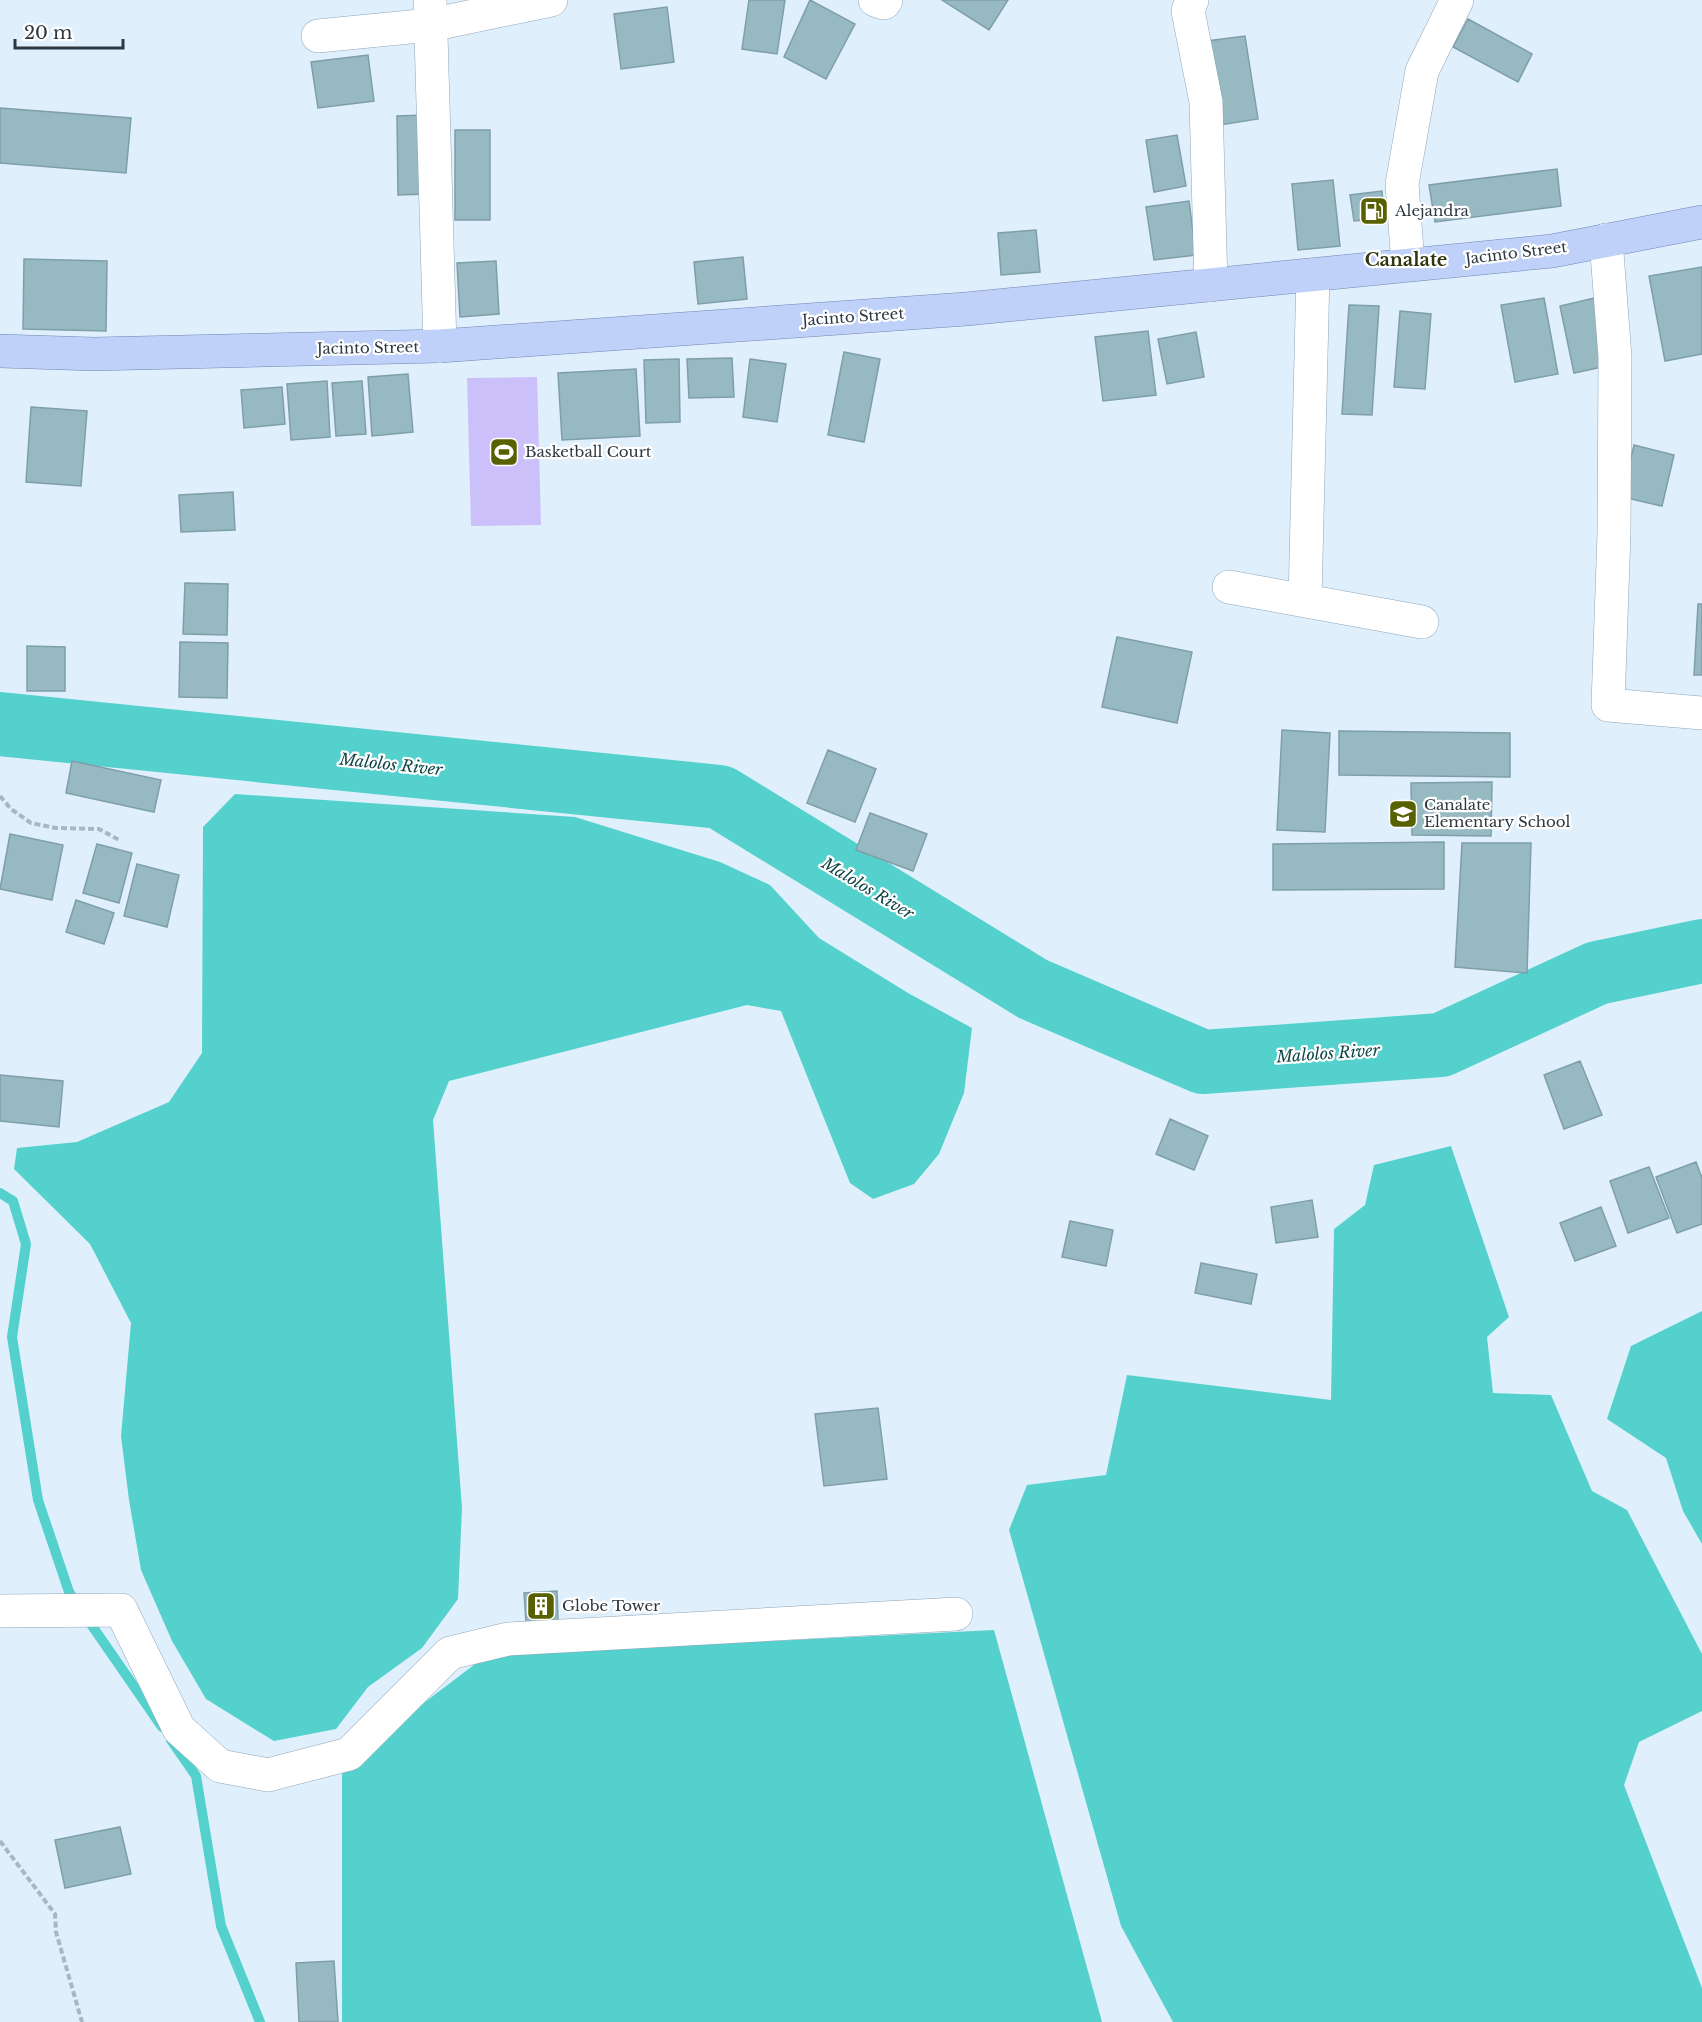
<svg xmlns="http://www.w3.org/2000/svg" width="1702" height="2022" font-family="'Libre Baskerville',serif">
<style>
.green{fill:#cbc0fa}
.water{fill:#54d1cd}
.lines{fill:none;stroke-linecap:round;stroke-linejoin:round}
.stream{stroke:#54d1cd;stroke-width:10}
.river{stroke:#54d1cd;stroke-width:64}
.building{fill:#97b9c2;stroke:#7e9fa9;stroke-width:1.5}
.minor-casing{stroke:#8ea6b9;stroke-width:34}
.major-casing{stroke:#7186b6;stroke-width:34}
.path{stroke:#a9b7c2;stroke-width:4;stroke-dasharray:6 3;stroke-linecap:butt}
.minor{stroke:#fff;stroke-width:33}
.major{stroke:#bfd0f9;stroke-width:33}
.labels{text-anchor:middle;stroke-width:4.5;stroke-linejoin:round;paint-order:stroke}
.poi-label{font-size:15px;fill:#2e3840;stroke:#fff;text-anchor:start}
.street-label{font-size:15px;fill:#2e3840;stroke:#fff}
.water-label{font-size:16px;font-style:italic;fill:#0f4746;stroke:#fff}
.quarter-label{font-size:18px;font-weight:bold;fill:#2f350d;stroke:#fff}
</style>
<rect width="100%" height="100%" fill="#e0effc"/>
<path class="green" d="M 537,377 L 541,525 L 471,526 L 467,378 Z"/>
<path class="water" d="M 235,794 L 575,817 L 720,862 L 770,885 L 819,938 L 908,993 L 972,1028 L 964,1093 L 939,1154 L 914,1184 L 873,1199 L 850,1183 L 781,1011 L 747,1005 L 449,1081 L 433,1120 L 462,1508 L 458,1599 L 422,1648 L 368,1687 L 336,1729 L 274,1741 L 206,1699 L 172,1641 L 141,1570 L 129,1500 L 121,1436 L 131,1323 L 90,1244 L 14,1169 L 17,1148 L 77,1142 L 169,1102 L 202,1053 L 203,827 Z
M 1451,1146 L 1509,1317 L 1487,1337 L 1493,1393 L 1551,1395 L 1592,1491 L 1627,1510 L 1702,1654 L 1702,1711 L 1639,1742 L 1624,1785 L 1702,1988 L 1702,2022 L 1173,2022 L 1121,1926 L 1009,1530 L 1027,1485 L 1106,1475 L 1127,1375 L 1331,1400 L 1334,1229 L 1365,1205 L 1374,1165 Z
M 1702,1311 L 1702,1544 L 1683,1511 L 1666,1458 L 1607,1419 L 1631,1346 Z
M 994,1630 L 1102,2022 L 342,2022 L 342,1765 L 487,1655 Z"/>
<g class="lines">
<path class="stream" d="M 0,1193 L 13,1201 L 26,1244 L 12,1337 L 38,1500 L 69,1592 L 77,1604
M 86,1617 L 162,1727
M 171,1740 L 196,1776 L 221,1926 L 260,2022"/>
<path class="river" d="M 0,724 L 720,797 L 1033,989 L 1203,1062 L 1441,1045 L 1597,973 L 1702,951"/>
</g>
<path class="building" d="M 749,0 L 785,0 L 777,54 L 742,49 Z
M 810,0 L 855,24 L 826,79 L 784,57 Z
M 942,0 L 1008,0 L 989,30 Z
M 667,7 L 674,62 L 621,69 L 614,14 Z
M 1468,19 L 1532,54 L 1518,82 L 1453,47 Z
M 1245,36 L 1258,119 L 1220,125 L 1207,41 Z
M 368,55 L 374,101 L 318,108 L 311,62 Z
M 0,108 L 131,118 L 126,173 L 0,163 Z
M 425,115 L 427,194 L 398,195 L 397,116 Z
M 455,130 L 490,130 L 490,220 L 455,220 Z
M 1177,135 L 1186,186 L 1154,192 L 1146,140 Z
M 1557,169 L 1561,206 L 1435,222 L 1429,185 Z
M 1333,180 L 1340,246 L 1298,250 L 1292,184 Z
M 1382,191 L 1384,218 L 1354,221 L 1350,195 Z
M 1189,201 L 1196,255 L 1154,260 L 1146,207 Z
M 1036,230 L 1040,272 L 1001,275 L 998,233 Z
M 743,257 L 747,299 L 698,304 L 694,262 Z
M 24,259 L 107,261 L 106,331 L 23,329 Z
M 496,261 L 499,314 L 460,317 L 457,263 Z
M 1702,267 L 1702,354 L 1665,361 L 1649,276 Z
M 1599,297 L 1612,365 L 1574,373 L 1560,306 Z
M 1544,298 L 1558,374 L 1515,382 L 1501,305 Z
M 1349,305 L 1379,306 L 1372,415 L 1342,414 Z
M 1400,311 L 1431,314 L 1425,389 L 1394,387 Z
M 1148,331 L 1156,395 L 1103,401 L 1095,337 Z
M 1196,332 L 1204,377 L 1167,384 L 1158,339 Z
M 844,352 L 880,359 L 864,442 L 828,435 Z
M 732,358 L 734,397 L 689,398 L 687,359 Z
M 679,359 L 680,422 L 646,423 L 644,360 Z
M 750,359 L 786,364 L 777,422 L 743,417 Z
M 636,369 L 640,436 L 562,440 L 558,373 Z
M 408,374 L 413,432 L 372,436 L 368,377 Z
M 327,381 L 330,437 L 291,440 L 287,384 Z
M 362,381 L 366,434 L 336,436 L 332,383 Z
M 282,387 L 285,424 L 244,428 L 241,390 Z
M 31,407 L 87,411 L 81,486 L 26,482 Z
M 1634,445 L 1674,455 L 1662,506 L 1622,497 Z
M 233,492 L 235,530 L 181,532 L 179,495 Z
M 185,583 L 228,584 L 227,635 L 183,634 Z
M 1698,604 L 1702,604 L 1702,675 L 1694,675 Z
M 1117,637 L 1192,652 L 1177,723 L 1102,707 Z
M 180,642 L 228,643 L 227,698 L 179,697 Z
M 27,646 L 65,647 L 65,691 L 27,691 Z
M 1282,730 L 1330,733 L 1325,832 L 1277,830 Z
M 1339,731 L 1510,733 L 1510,777 L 1339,775 Z
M 828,750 L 876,769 L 855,822 L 807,803 Z
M 72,761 L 161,780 L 154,812 L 66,793 Z
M 1492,782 L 1491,836 L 1412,835 L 1411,783 Z
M 870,813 L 927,834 L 913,871 L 856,850 Z
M 10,834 L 63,845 L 52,900 L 0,889 Z
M 1444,842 L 1444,889 L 1273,890 L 1273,844 Z
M 1462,843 L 1531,843 L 1527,973 L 1455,967 Z
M 97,844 L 132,853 L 119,903 L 83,893 Z
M 137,864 L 179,875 L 167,927 L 124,916 Z
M 76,900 L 114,913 L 104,944 L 66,932 Z
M 1580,1061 L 1602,1115 L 1564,1129 L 1544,1075 Z
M 0,1075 L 63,1081 L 59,1127 L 0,1121 Z
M 1170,1119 L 1208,1136 L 1194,1170 L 1156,1154 Z
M 1696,1162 L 1702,1178 L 1702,1224 L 1677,1233 L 1656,1177 Z
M 1649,1167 L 1669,1218 L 1628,1233 L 1610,1181 Z
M 1312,1200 L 1318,1237 L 1276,1243 L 1271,1207 Z
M 1601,1207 L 1616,1246 L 1575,1261 L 1560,1223 Z
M 1070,1221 L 1113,1230 L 1106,1266 L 1062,1257 Z
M 1201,1263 L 1257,1274 L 1251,1304 L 1195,1293 Z
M 878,1408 L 887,1479 L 824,1486 L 815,1414 Z
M 557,1591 L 558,1620 L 526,1622 L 524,1593 Z
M 120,1827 L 131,1874 L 65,1888 L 55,1840 Z
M 334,1961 L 338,2022 L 299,2022 L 296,1963 Z"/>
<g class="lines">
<g class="minor-casing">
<path id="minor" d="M 430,0 L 440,346
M 875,0 L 884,3 L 886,0
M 1192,0 L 1188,11 L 1206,102 L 1211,285
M 318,36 L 430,25 L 551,0
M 1606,240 L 1615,357 L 1614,533 L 1608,705 L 1702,713
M 1408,264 L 1402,184 L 1422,71 L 1457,0
M 1229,587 L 1422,622
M 1305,600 L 1313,275
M 0,1611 L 121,1610 L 179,1729 L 220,1766 L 268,1775 L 349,1754 L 450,1653 L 508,1639 L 956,1614"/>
</g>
<g class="major-casing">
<path id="major" d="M 0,351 L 94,354 L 440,346 L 966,309 L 1552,251 L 1702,222"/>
</g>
<path class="path" d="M 0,796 L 11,809 L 31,823 L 56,828 L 99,829 L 121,841
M 0,1841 L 55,1914 L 56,1932 L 82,2022"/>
<use href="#minor" class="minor"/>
<use href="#major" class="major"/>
</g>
<defs>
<g id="fuel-square" transform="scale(1.5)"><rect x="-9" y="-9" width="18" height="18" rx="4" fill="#576100" stroke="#fff"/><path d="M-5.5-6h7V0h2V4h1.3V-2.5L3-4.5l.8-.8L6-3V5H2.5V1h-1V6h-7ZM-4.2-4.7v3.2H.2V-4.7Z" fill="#fff"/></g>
<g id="stadium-square" transform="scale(1.5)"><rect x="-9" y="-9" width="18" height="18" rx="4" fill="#576100" stroke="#fff"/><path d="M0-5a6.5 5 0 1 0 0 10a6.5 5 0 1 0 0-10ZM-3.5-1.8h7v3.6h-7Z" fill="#fff"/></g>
<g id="school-square" transform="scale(1.5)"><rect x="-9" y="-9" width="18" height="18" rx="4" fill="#576100" stroke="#fff"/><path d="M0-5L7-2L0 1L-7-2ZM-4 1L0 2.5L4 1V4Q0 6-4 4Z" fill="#fff"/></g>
<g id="building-square" transform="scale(1.5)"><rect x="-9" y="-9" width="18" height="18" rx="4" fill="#576100" stroke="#fff"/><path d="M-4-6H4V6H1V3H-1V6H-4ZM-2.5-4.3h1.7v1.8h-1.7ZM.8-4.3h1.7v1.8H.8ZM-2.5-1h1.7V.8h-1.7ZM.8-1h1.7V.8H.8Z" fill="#fff"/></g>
</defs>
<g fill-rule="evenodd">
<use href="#fuel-square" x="1374" y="211"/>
<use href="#stadium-square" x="504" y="452"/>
<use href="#school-square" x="1403" y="814"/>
<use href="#building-square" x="541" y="1606"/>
</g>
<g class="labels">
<g class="poi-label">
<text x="1395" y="216">Alejandra</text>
<text x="525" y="457">Basketball Court</text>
<text x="1424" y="810">Canalate<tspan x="1424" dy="17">Elementary School</tspan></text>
<text x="562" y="1611">Globe Tower</text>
</g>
<g class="street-label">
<text transform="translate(1516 253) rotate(-7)" y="5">Jacinto Street</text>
<text transform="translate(853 317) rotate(-4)" y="5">Jacinto Street</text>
<text transform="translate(368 348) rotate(-1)" y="5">Jacinto Street</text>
</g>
<g class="water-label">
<text transform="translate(391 764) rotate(6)" y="6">Malolos River</text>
<text transform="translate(868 888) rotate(31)" y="6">Malolos River</text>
<text transform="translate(1328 1053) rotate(-4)" y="6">Malolos River</text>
</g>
<g class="quarter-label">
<text x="1406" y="266">Canalate</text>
</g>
</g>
<path d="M15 39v9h108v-9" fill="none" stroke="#2e3840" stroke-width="3"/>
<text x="24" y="39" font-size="18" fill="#2e3840" stroke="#ffffff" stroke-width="4.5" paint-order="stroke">20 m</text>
</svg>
